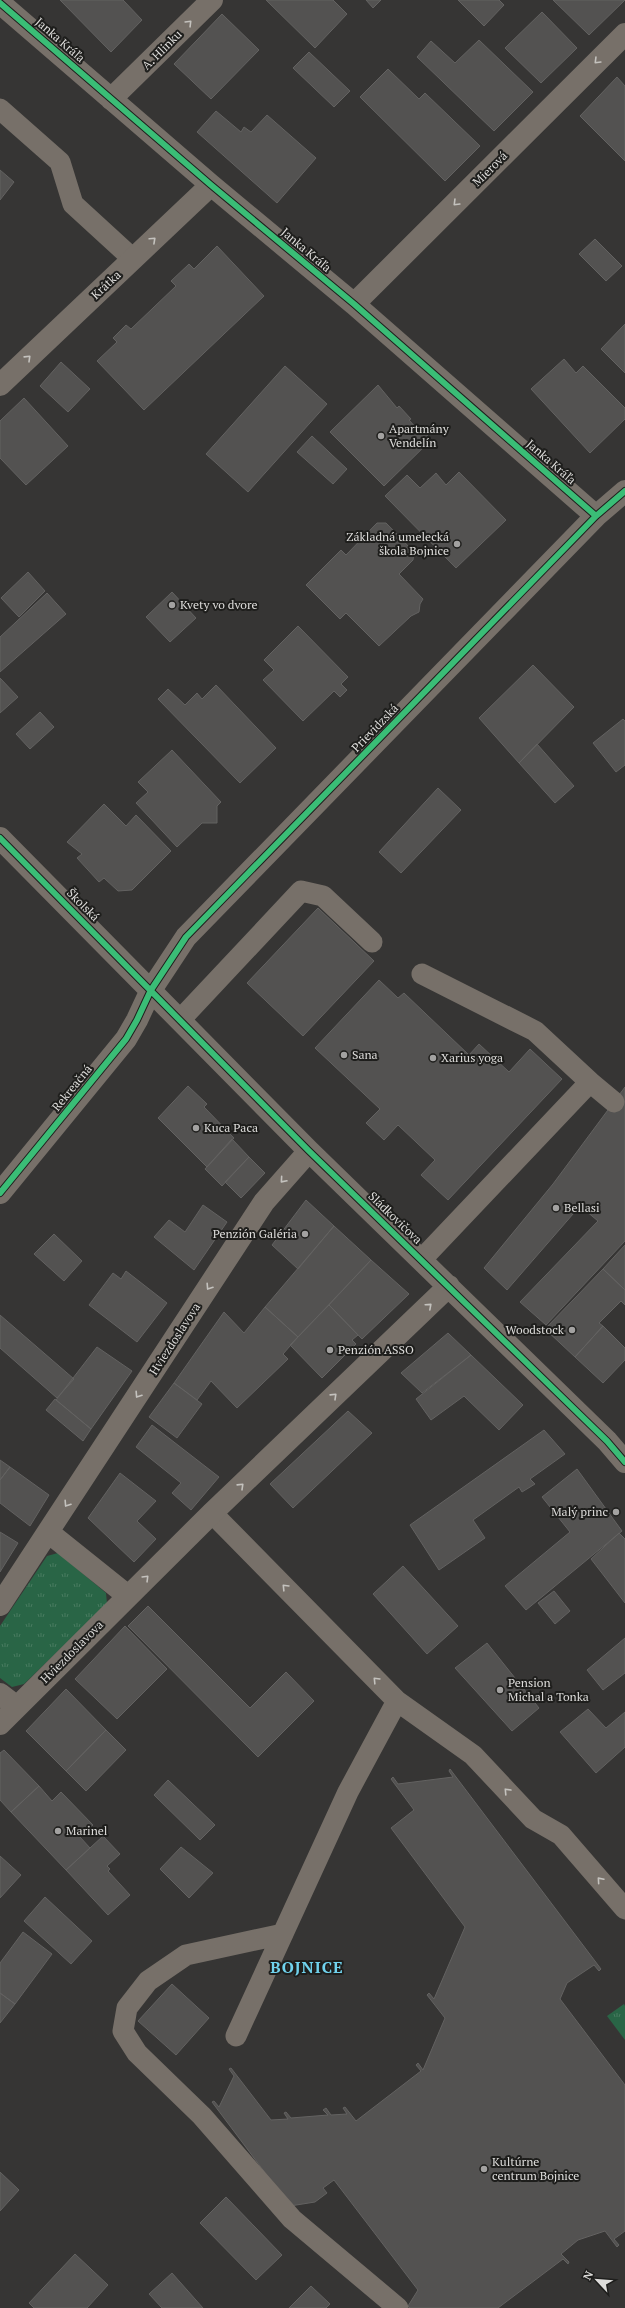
<svg xmlns="http://www.w3.org/2000/svg" width="625" height="2308" font-family="'PT Serif',serif">
<style>
.grass{fill:url(#grass-tufts)}
.building{fill:#535251;stroke:#636261}
.lines{fill:none;stroke-linecap:round;stroke-linejoin:round}
.lane{stroke:#777069;stroke-width:21}
.street{stroke:#777069;stroke-width:22}
.cycleway-casing{stroke:#1e1e1c;stroke-width:8}
.cycleway{stroke:#3abd76;stroke-width:6}
.oneway{stroke:#c4c2be}
.poi-dot{fill:#a3a2a1;stroke:#1e1e1c;stroke-width:1.5}
.labels{text-anchor:middle;stroke-width:4;stroke-linejoin:round;paint-order:stroke}
.street-label{font-size:12px;fill:#dedddb;stroke:#1e1e1c}
.poi-label{font-size:12px;fill:#dedddb;stroke:#1e1e1c;text-anchor:start}
.district-label{font-size:16px;font-weight:bold;letter-spacing:1px;fill:#70d2ed;stroke:#1e1e1c}
</style>
<defs>
<pattern id="grass-tufts" width="24" height="20" patternUnits="userSpaceOnUse"><rect width="24" height="20" fill="#296546"/><path d="M3 7l-1-3M5 7V3M7 7l1-3M15 17l-1-3M17 17v-4M19 17l1-3" fill="none" stroke="#487b60"/></pattern>
</defs>
<rect width="100%" height="100%" fill="#363534"/>
<path class="grass" d="M 58,1553 L 106,1593 L 107,1604 L 24,1684 L 12,1687 L 0,1678 L 0,1626 L 47,1556 Z
M 624,2004 L 625,2006 L 625,2040 L 607,2016 Z"/>
<path class="building" d="M 60,0 L 123,0 L 142,20 L 111,52 Z
M 266,0 L 333,0 L 347,14 L 315,48 Z
M 366,0 L 381,0 L 373,8 Z
M 458,0 L 499,0 L 504,5 L 484,26 Z
M 553,0 L 625,0 L 589,35 Z
M 542,12 L 577,48 L 541,83 L 505,48 Z
M 222,14 L 259,50 L 211,99 L 174,64 Z
M 479,40 L 533,92 L 494,131 L 417,57 L 431,41 L 455,63 Z
M 309,52 L 350,91 L 334,107 L 293,68 Z
M 388,69 L 419,99 L 425,93 L 480,146 L 445,181 L 360,97 Z
M 617,77 L 625,86 L 625,161 L 580,116 Z
M 216,111 L 241,132 L 244,127 L 251,132 L 267,115 L 316,158 L 277,203 L 197,132 Z
M 0,170 L 14,182 L 0,200 Z
M 595,239 L 622,266 L 606,281 L 579,254 Z
M 217,246 L 264,296 L 144,410 L 97,361 L 117,342 L 113,338 L 126,325 L 131,329 L 176,286 L 171,281 L 189,264 L 194,269 Z
M 625,324 L 625,373 L 601,349 Z
M 564,359 L 576,373 L 583,366 L 625,408 L 625,419 L 590,453 L 531,389 Z
M 61,362 L 90,389 L 68,412 L 40,386 Z
M 285,366 L 327,404 L 248,492 L 206,454 Z
M 378,385 L 397,408 L 399,406 L 411,419 L 409,420 L 418,430 L 421,428 L 431,440 L 384,486 L 330,432 Z
M 24,398 L 68,446 L 26,485 L 0,458 L 0,421 Z
M 312,436 L 347,469 L 333,484 L 297,452 Z
M 459,472 L 506,520 L 456,568 L 385,496 L 407,475 L 420,488 L 436,473 L 446,485 Z
M 377,523 L 386,523 L 414,552 L 413,560 L 399,574 L 423,599 L 420,604 L 419,612 L 411,616 L 379,646 L 346,613 L 340,619 L 306,585 L 341,550 L 346,555 Z
M 28,572 L 45,591 L 19,617 L 1,598 Z
M 172,592 L 196,618 L 170,642 L 146,617 Z
M 47,593 L 66,614 L 0,672 L 0,637 Z
M 298,626 L 348,677 L 341,684 L 347,690 L 340,697 L 334,691 L 303,721 L 263,680 L 274,670 L 264,660 Z
M 533,665 L 574,707 L 519,763 L 479,718 Z
M 0,678 L 18,697 L 0,713 Z
M 216,685 L 276,748 L 240,783 L 158,699 L 168,689 L 185,705 L 197,693 L 202,699 Z
M 40,712 L 54,727 L 30,749 L 16,734 Z
M 623,719 L 625,721 L 625,765 L 616,772 L 593,743 Z
M 537,744 L 574,786 L 555,803 L 519,763 Z
M 172,750 L 221,802 L 217,806 L 217,823 L 202,823 L 177,847 L 136,803 L 148,792 L 138,782 Z
M 438,788 L 461,810 L 401,873 L 379,852 Z
M 104,804 L 126,826 L 136,815 L 171,851 L 132,890 L 118,891 L 104,878 L 99,882 L 77,858 L 82,854 L 67,842 Z
M 318,908 L 374,961 L 303,1036 L 247,983 Z
M 379,980 L 398,998 L 404,993 L 469,1055 L 479,1044 L 509,1072 L 530,1049 L 562,1079 L 448,1200 L 421,1175 L 435,1160 L 398,1125 L 384,1140 L 366,1123 L 380,1109 L 315,1048 Z
M 188,1086 L 207,1104 L 204,1107 L 234,1138 L 207,1167 L 158,1118 Z
M 625,1087 L 625,1241 L 546,1325 L 520,1302 L 598,1221 L 580,1206 L 507,1290 L 484,1268 L 553,1184 Z
M 232,1139 L 249,1157 L 222,1186 L 205,1169 Z
M 249,1157 L 265,1173 L 241,1198 L 225,1182 Z
M 306,1200 L 334,1226 L 298,1269 L 272,1245 Z
M 203,1205 L 227,1222 L 194,1270 L 154,1237 L 169,1220 L 185,1232 Z
M 334,1226 L 371,1260 L 298,1337 L 265,1307 Z
M 54,1234 L 82,1261 L 64,1281 L 34,1254 Z
M 625,1245 L 625,1290 L 603,1269 Z
M 371,1260 L 409,1294 L 362,1339 L 329,1305 Z
M 603,1269 L 625,1290 L 625,1305 L 621,1301 L 599,1323 L 603,1326 L 575,1357 L 545,1329 Z
M 126,1271 L 167,1303 L 137,1342 L 89,1305 L 113,1273 L 121,1279 Z
M 329,1305 L 358,1335 L 352,1340 L 356,1344 L 322,1378 L 290,1345 Z
M 265,1307 L 298,1337 L 283,1354 L 288,1359 L 237,1408 L 211,1381 L 197,1400 L 174,1383 L 224,1312 L 244,1333 Z
M 0,1315 L 74,1379 L 57,1398 L 0,1348 Z
M 603,1326 L 625,1348 L 625,1360 L 603,1383 L 575,1357 Z
M 448,1333 L 471,1355 L 422,1393 L 401,1373 Z
M 97,1347 L 132,1371 L 91,1429 L 56,1400 Z
M 471,1355 L 523,1405 L 499,1430 L 464,1396 L 431,1420 L 416,1399 Z
M 174,1383 L 202,1404 L 177,1438 L 149,1417 Z
M 55,1399 L 91,1429 L 83,1441 L 46,1410 Z
M 348,1411 L 372,1433 L 293,1508 L 270,1484 Z
M 152,1425 L 219,1477 L 191,1510 L 172,1493 L 181,1483 L 136,1447 Z
M 544,1430 L 565,1454 L 530,1479 L 535,1484 L 522,1492 L 519,1487 L 473,1520 L 485,1538 L 439,1570 L 410,1525 Z
M 0,1460 L 10,1467 L 0,1480 Z
M 10,1467 L 49,1495 L 30,1526 L 0,1503 L 0,1480 Z
M 577,1469 L 622,1531 L 526,1610 L 505,1586 L 570,1532 L 542,1497 Z
M 120,1473 L 156,1501 L 137,1521 L 156,1539 L 134,1562 L 88,1518 Z
M 0,1532 L 18,1543 L 0,1572 Z
M 619,1533 L 625,1539 L 625,1603 L 591,1559 Z
M 403,1566 L 458,1626 L 427,1654 L 373,1594 Z
M 554,1591 L 570,1611 L 555,1624 L 538,1603 Z
M 148,1606 L 250,1708 L 286,1672 L 314,1701 L 258,1757 L 128,1626 Z
M 125,1626 L 167,1669 L 117,1719 L 75,1679 Z
M 625,1638 L 625,1673 L 603,1690 L 587,1670 Z
M 487,1643 L 539,1708 L 512,1731 L 455,1668 Z
M 66,1689 L 106,1730 L 66,1771 L 26,1731 Z
M 588,1709 L 606,1728 L 625,1712 L 625,1747 L 596,1773 L 560,1732 Z
M 106,1730 L 126,1750 L 86,1791 L 66,1771 Z
M 4,1750 L 39,1786 L 11,1812 L 0,1800 L 0,1753 Z
M 450,1769 L 601,1969 L 599,1971 L 594,1965 L 567,1983 L 560,1999 L 625,2085 L 625,2231 L 614,2239 L 619,2245 L 617,2247 L 605,2231 L 578,2240 L 561,2254 L 569,2262 L 568,2264 L 563,2259 L 498,2308 L 410,2308 L 408,2306 L 418,2290 L 334,2180 L 323,2188 L 327,2193 L 315,2202 L 290,2206 L 212,2102 L 214,2101 L 219,2107 L 234,2076 L 229,2069 L 231,2068 L 271,2120 L 288,2119 L 284,2113 L 286,2112 L 291,2118 L 328,2115 L 323,2110 L 326,2108 L 331,2115 L 347,2114 L 343,2108 L 345,2107 L 356,2121 L 421,2071 L 416,2065 L 418,2063 L 423,2070 L 445,2018 L 427,1995 L 429,1993 L 434,1999 L 465,1927 L 391,1828 L 414,1810 L 391,1779 L 393,1777 L 398,1784 L 453,1777 L 449,1771 Z
M 168,1780 L 215,1825 L 200,1840 L 154,1795 Z
M 39,1786 L 52,1801 L 61,1792 L 93,1825 L 80,1837 L 90,1848 L 66,1870 L 11,1812 Z
M 103,1836 L 120,1854 L 107,1866 L 110,1869 L 108,1871 L 130,1895 L 108,1915 L 66,1870 Z
M 181,1847 L 213,1873 L 189,1898 L 160,1869 Z
M 0,1856 L 21,1875 L 0,1898 Z
M 45,1897 L 92,1941 L 71,1964 L 24,1921 Z
M 23,1932 L 52,1954 L 15,2004 L 0,1993 L 0,1963 Z
M 172,1984 L 209,2018 L 176,2055 L 138,2021 Z
M 0,1993 L 15,2004 L 0,2023 Z
M 0,2172 L 19,2190 L 0,2211 Z
M 226,2197 L 282,2255 L 256,2280 L 200,2223 Z
M 75,2254 L 108,2285 L 87,2308 L 34,2308 L 29,2303 Z
M 172,2273 L 203,2308 L 162,2308 L 149,2294 Z
M 311,2286 L 330,2304 L 326,2308 L 289,2308 Z"/>
<g class="lines">
<path class="lane" d="M 0,109 L 60,162 L 73,204 L 133,259
M 422,974 L 535,1031 L 590,1082 L 422,1259
M 180,1020 L 301,891 L 323,896 L 372,942
M 590,1082 L 614,1102
M 212,1513 L 397,1701 L 473,1755 L 533,1819 L 561,1835 L 625,1909
M 283,1934 L 186,1955 L 148,1981 L 127,2008 L 123,2031 L 137,2053 L 202,2116 L 292,2219 L 398,2308
M 236,2036 L 348,1792 L 397,1701"/>
<path class="street" d="M 0,3 L 211,185 L 354,304 L 596,516
M 111,99 L 212,0
M 354,304 L 625,34
M 0,385 L 211,185
M 0,838 L 309,1151 L 607,1441 L 625,1462
M 0,1193 L 126,1039 L 137,1020 L 151,990 L 186,937 L 596,516 L 625,491
M 48,1532 L 128,1596
M 0,1605 L 264,1202 L 309,1151
M 0,1694 L 17,1707
M 0,1724 L 212,1513 L 449,1286"/>
<g class="cycleway-casing">
<path id="cycleway" d="M 0,3 L 211,185 L 354,304 L 596,516
M 0,838 L 309,1151 L 607,1441 L 625,1462
M 0,1193 L 126,1039 L 137,1020 L 151,990 L 186,937 L 596,516 L 625,491"/>
</g>
<use href="#cycleway" class="cycleway"/>
</g>
<defs><path id="oneway-chevron" d="M-2-3.5L2.5 0L-2 3.5" fill="none" stroke-width="1.6" stroke-linecap="round" stroke-linejoin="round"/></defs>
<g class="oneway">
<use href="#oneway-chevron" transform="translate(189 23) rotate(-45)"/>
<use href="#oneway-chevron" transform="translate(597 61) rotate(135)"/>
<use href="#oneway-chevron" transform="translate(456 203) rotate(135)"/>
<use href="#oneway-chevron" transform="translate(153 240) rotate(-43)"/>
<use href="#oneway-chevron" transform="translate(28 358) rotate(-44)"/>
<use href="#oneway-chevron" transform="translate(283 1180) rotate(131)"/>
<use href="#oneway-chevron" transform="translate(209 1287) rotate(123)"/>
<use href="#oneway-chevron" transform="translate(429 1306) rotate(-42)"/>
<use href="#oneway-chevron" transform="translate(138 1395) rotate(123)"/>
<use href="#oneway-chevron" transform="translate(334 1396) rotate(-44)"/>
<use href="#oneway-chevron" transform="translate(241 1486) rotate(-44)"/>
<use href="#oneway-chevron" transform="translate(67 1504) rotate(123)"/>
<use href="#oneway-chevron" transform="translate(146 1578) rotate(-45)"/>
<use href="#oneway-chevron" transform="translate(285 1587) rotate(-134)"/>
<use href="#oneway-chevron" transform="translate(376 1680) rotate(-134)"/>
<use href="#oneway-chevron" transform="translate(507 1791) rotate(-133)"/>
<use href="#oneway-chevron" transform="translate(600 1880) rotate(-131)"/>
</g>
<g class="poi-dot">
<circle cx="381" cy="436" r="4"/>
<circle cx="457" cy="544" r="4"/>
<circle cx="172" cy="605" r="4"/>
<circle cx="344" cy="1055" r="4"/>
<circle cx="433" cy="1058" r="4"/>
<circle cx="196" cy="1128" r="4"/>
<circle cx="556" cy="1208" r="4"/>
<circle cx="305" cy="1234" r="4"/>
<circle cx="572" cy="1330" r="4"/>
<circle cx="330" cy="1350" r="4"/>
<circle cx="616" cy="1512" r="4"/>
<circle cx="500" cy="1690" r="4"/>
<circle cx="58" cy="1831" r="4"/>
<circle cx="484" cy="2169" r="4"/>
</g>
<g class="labels">
<g class="street-label">
<text transform="translate(60 40) rotate(41)" y="4">Janka Kráľa</text>
<text transform="translate(162 50) rotate(-45)" y="4">A. Hlinku</text>
<text transform="translate(490 169) rotate(-45)" y="4">Mierová</text>
<text transform="translate(306 250) rotate(40)" y="4">Janka Kráľa</text>
<text transform="translate(106 285) rotate(-43)" y="4">Krátka</text>
<text transform="translate(551 462) rotate(41)" y="4">Janka Kráľa</text>
<text transform="translate(375 728) rotate(-46)" y="4">Prievidzská</text>
<text transform="translate(83 905) rotate(45)" y="4">Školská</text>
<text transform="translate(72 1088) rotate(-51)" y="4">Rekreačná</text>
<text transform="translate(395 1218) rotate(44)" y="4">Sládkovičova</text>
<text transform="translate(175 1339) rotate(-57)" y="4">Hviezdoslavova</text>
<text transform="translate(72 1652) rotate(-45)" y="4">Hviezdoslavova</text>
</g>
<g class="poi-label">
<text x="389" y="433">Apartmány<tspan x="389" dy="14">Vendelín</tspan></text>
<text x="449" y="541" text-anchor="end">Základná umelecká<tspan x="449" dy="14">škola Bojnice</tspan></text>
<text x="180" y="609">Kvety vo dvore</text>
<text x="352" y="1059">Sana</text>
<text x="441" y="1062">Xarius yoga</text>
<text x="204" y="1132">Kuca Paca</text>
<text x="564" y="1212">Bellasi</text>
<text x="297" y="1238" text-anchor="end">Penzión Galéria</text>
<text x="564" y="1334" text-anchor="end">Woodstock</text>
<text x="338" y="1354">Penzión ASSO</text>
<text x="608" y="1516" text-anchor="end">Malý princ</text>
<text x="508" y="1687">Pension<tspan x="508" dy="14">Michal a Tonka</tspan></text>
<text x="66" y="1835">Marinel</text>
<text x="492" y="2166">Kultúrne<tspan x="492" dy="14">centrum Bojnice</tspan></text>
</g>
<g class="district-label">
<text x="307" y="1973">BOJNICE</text>
</g>
</g>
<g transform="translate(597 2280) rotate(296)" stroke="#1e1e1c" stroke-width="3" paint-order="stroke">
<path d="M0-3L7 15L0 10L-7 15Z" fill="#dedddb"/>
<text y="-6" font-size="11" font-weight="bold" text-anchor="middle" fill="#dedddb">N</text>
</g>
</svg>
